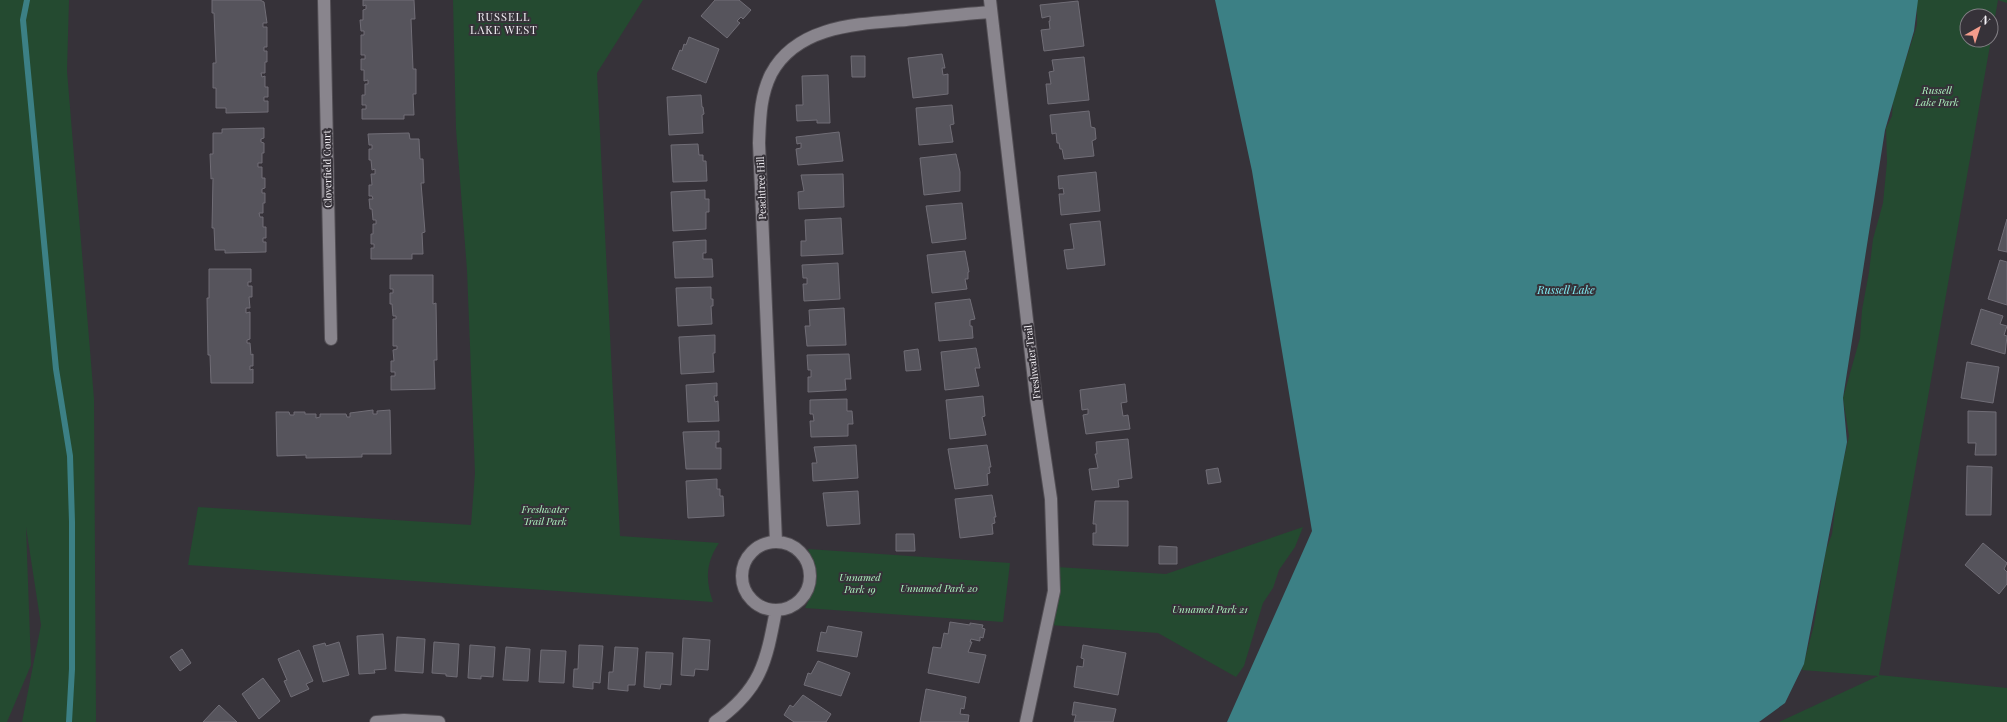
<svg xmlns="http://www.w3.org/2000/svg" width="2007" height="722" font-family="'Playfair Display',serif">
<style>
.green{fill:#244a30;fill-rule:evenodd}
.water{fill:#3c8085}
.lines{fill:none;stroke-linecap:round;stroke-linejoin:round}
.stream{stroke:#3c8085;stroke-width:6}
.building{fill:#56545c;stroke:#706d76}
.minor-casing{stroke:#524e54;stroke-width:14}
.minor{stroke:#89858d;stroke-width:12}
.labels{text-anchor:middle;stroke-width:4;stroke-linejoin:round;paint-order:stroke}
.park-label{font-size:10px;font-style:italic;fill:#adf2bf;stroke:#363239}
.street-label{font-size:10px;fill:#f6f3f8;stroke:#363239}
.neighbourhood-label{font-size:11px;letter-spacing:1px;fill:#f6f3f8;stroke:#363239}
.water-label{font-size:11px;font-style:italic;fill:#80eaf2;stroke:#363239}
</style>
<rect width="100%" height="100%" fill="#363239"/>
<path class="green" d="M 0,0 L 69,0 L 67,71 L 94,399 L 96,722 L 22,722 L 41,625 L 26,527 L 31,665 L 7,722 L 0,722 Z
M 453,0 L 643,0 L 597,73 L 620,536 L 719,543 C 706,562 705,580 713,602 L 188,565 L 198,507 L 471,525 L 475,473 L 467,270 L 456,129 Z
M 1917,0 L 2007,0 L 2007,3 L 1998,0 L 1879,675 L 2007,688 L 2007,722 L 1779,722 L 1878,676 L 1802,670 L 1814,625 L 1826,550 L 1832,534 L 1838,485 L 1849,436 L 1843,398 L 1860,338 L 1862,310 L 1869,272 L 1873,239 L 1883,203 L 1887,162 L 1886,128 L 1885,130 L 1892,116 L 1893,100 L 1917,25 ZM 1967,16 L 1991,16 L 1991,40 L 1967,40 Z
M 1303,527 L 1295,547 L 1279,570 L 1273,588 L 1263,603 L 1244,666 L 1236,677 L 1158,633 L 1050,625 L 1061,577 L 1056,576 L 1057,567 L 1166,574 Z
M 808,549 L 1010,563 L 1003,622 L 805,608 C 817,585 817,573 808,549 Z"/>
<path class="water" d="M 1215,0 L 1918,0 L 1914,31 L 1885,130 L 1843,398 L 1847,442 L 1804,664 L 1785,703 L 1759,722 L 1227,722 L 1312,531 L 1252,171 Z"/>
<g class="lines">
<path class="stream" d="M 27,0 L 23,20 L 56,369 L 70,456 L 72,522 L 72,669 L 69,722"/>
</g>
<path class="building" d="M 212,0 L 260,0 L 264,2 L 267,23 L 263,23 L 263,27 L 267,27 L 267,47 L 264,47 L 264,51 L 267,51 L 267,62 L 265,62 L 265,73 L 261,73 L 262,77 L 265,76 L 265,87 L 268,87 L 268,97 L 264,97 L 264,101 L 268,101 L 268,112 L 226,113 L 226,108 L 216,108 L 216,88 L 213,88 L 213,63 L 216,63 L 214,13 L 212,13 Z
M 363,0 L 414,0 L 415,19 L 411,19 L 413,69 L 416,69 L 416,94 L 413,94 L 414,115 L 404,115 L 404,119 L 362,119 L 362,109 L 366,109 L 366,105 L 362,105 L 362,95 L 365,95 L 365,84 L 368,84 L 368,80 L 364,81 L 364,70 L 361,70 L 361,59 L 365,59 L 365,55 L 361,55 L 361,35 L 364,35 L 364,31 L 361,31 L 360,20 L 363,20 L 363,10 L 366,9 L 366,5 L 363,6 Z
M 715,0 L 739,0 L 751,10 L 743,19 L 741,17 L 737,21 L 740,23 L 727,38 L 701,16 Z
M 1078,1 L 1084,46 L 1044,51 L 1041,30 L 1050,29 L 1049,21 L 1050,21 L 1050,16 L 1042,18 L 1040,5 Z
M 689,37 L 719,49 L 706,83 L 672,69 L 680,50 L 682,51 L 684,44 L 686,45 Z
M 942,54 L 945,68 L 942,68 L 943,75 L 948,74 L 948,94 L 913,98 L 908,58 Z
M 851,56 L 865,56 L 865,77 L 852,77 Z
M 1084,57 L 1089,100 L 1048,104 L 1046,84 L 1051,84 L 1049,72 L 1054,71 L 1052,60 Z
M 828,75 L 830,123 L 817,123 L 817,120 L 797,121 L 796,105 L 803,105 L 802,76 Z
M 701,95 L 702,107 L 703,107 L 704,114 L 702,115 L 703,133 L 669,135 L 667,97 Z
M 952,105 L 954,124 L 950,125 L 953,142 L 919,145 L 916,108 Z
M 1089,111 L 1091,127 L 1095,128 L 1096,139 L 1092,141 L 1094,156 L 1064,159 L 1062,149 L 1060,149 L 1059,143 L 1057,143 L 1056,133 L 1052,134 L 1050,115 Z
M 264,128 L 264,138 L 261,139 L 261,142 L 264,143 L 264,153 L 262,153 L 262,163 L 258,163 L 258,167 L 262,167 L 262,178 L 265,178 L 265,188 L 262,189 L 262,193 L 265,193 L 265,203 L 263,203 L 263,213 L 259,213 L 260,217 L 263,217 L 263,227 L 266,227 L 266,238 L 263,238 L 263,242 L 266,242 L 266,252 L 225,253 L 225,250 L 215,250 L 214,228 L 212,228 L 213,178 L 211,179 L 210,154 L 213,154 L 213,133 L 222,133 L 222,129 Z
M 839,132 L 843,161 L 798,165 L 796,149 L 801,148 L 801,143 L 797,144 L 796,137 Z
M 409,133 L 410,139 L 419,139 L 420,159 L 423,159 L 424,183 L 421,183 L 425,232 L 422,233 L 423,254 L 412,254 L 412,259 L 371,259 L 371,248 L 374,248 L 374,244 L 371,244 L 371,234 L 373,234 L 373,224 L 376,224 L 376,220 L 373,220 L 372,209 L 370,209 L 369,199 L 373,199 L 372,196 L 369,196 L 369,185 L 372,185 L 371,174 L 375,174 L 375,169 L 372,170 L 371,160 L 369,160 L 369,149 L 372,149 L 372,145 L 369,145 L 368,134 Z
M 698,144 L 699,155 L 703,155 L 703,161 L 706,161 L 707,181 L 673,182 L 671,145 Z
M 956,154 L 960,172 L 960,191 L 924,195 L 920,158 Z
M 1096,172 L 1100,211 L 1061,215 L 1059,194 L 1064,194 L 1063,188 L 1059,189 L 1058,176 Z
M 843,174 L 844,207 L 799,209 L 798,192 L 804,191 L 801,175 Z
M 705,190 L 705,199 L 709,199 L 709,212 L 706,212 L 706,229 L 673,231 L 671,192 Z
M 962,203 L 966,239 L 932,243 L 926,206 Z
M 841,218 L 843,254 L 801,256 L 801,241 L 806,241 L 805,220 Z
M 2007,219 L 2007,252 L 1998,250 Z
M 1100,221 L 1105,265 L 1067,269 L 1064,250 L 1074,249 L 1070,224 Z
M 706,240 L 706,253 L 703,253 L 703,259 L 712,259 L 713,277 L 675,278 L 673,242 Z
M 965,251 L 969,272 L 968,272 L 968,279 L 965,279 L 967,289 L 932,293 L 927,255 Z
M 2000,260 L 2007,262 L 2007,305 L 1988,299 Z
M 838,263 L 840,299 L 804,301 L 803,284 L 807,284 L 807,278 L 803,278 L 802,265 Z
M 209,269 L 251,269 L 251,282 L 248,282 L 248,286 L 252,286 L 252,297 L 249,297 L 250,308 L 246,308 L 246,313 L 250,312 L 250,339 L 247,340 L 247,343 L 250,343 L 251,355 L 253,354 L 253,366 L 250,366 L 250,370 L 253,369 L 253,383 L 211,383 L 210,355 L 208,355 L 207,298 L 209,298 Z
M 390,275 L 433,275 L 433,304 L 436,303 L 437,360 L 434,360 L 435,389 L 391,390 L 391,376 L 395,376 L 395,372 L 391,372 L 391,361 L 394,361 L 393,350 L 397,349 L 397,346 L 393,346 L 393,319 L 396,319 L 396,316 L 393,316 L 392,304 L 390,304 L 390,293 L 393,293 L 393,289 L 390,289 Z
M 711,287 L 711,299 L 713,299 L 713,306 L 711,306 L 712,324 L 678,326 L 676,288 Z
M 970,299 L 975,319 L 970,320 L 970,326 L 972,326 L 973,338 L 939,341 L 935,303 Z
M 844,308 L 846,345 L 807,346 L 805,326 L 810,326 L 809,310 Z
M 1981,309 L 2003,316 L 2000,324 L 2007,326 L 2004,335 L 2007,336 L 2005,354 L 1971,344 Z
M 715,335 L 715,353 L 713,353 L 714,372 L 681,374 L 679,337 Z
M 976,348 L 980,368 L 975,368 L 979,386 L 945,390 L 941,352 Z
M 918,349 L 921,370 L 906,371 L 904,351 Z
M 849,354 L 851,379 L 845,379 L 846,390 L 808,392 L 808,377 L 811,377 L 811,370 L 808,370 L 807,355 Z
M 1967,362 L 1999,367 L 1993,403 L 1961,398 Z
M 717,383 L 717,396 L 714,396 L 715,402 L 718,401 L 719,421 L 688,422 L 686,385 Z
M 1125,384 L 1127,402 L 1121,403 L 1123,416 L 1128,415 L 1130,429 L 1086,434 L 1083,415 L 1088,414 L 1088,409 L 1082,410 L 1080,390 Z
M 983,396 L 985,416 L 982,417 L 986,435 L 950,439 L 946,400 Z
M 847,399 L 847,411 L 852,411 L 853,424 L 848,424 L 848,436 L 811,437 L 810,421 L 814,421 L 813,414 L 810,414 L 810,400 Z
M 373,410 L 373,414 L 377,414 L 377,411 L 390,410 L 391,454 L 362,454 L 362,457 L 306,458 L 306,455 L 277,456 L 276,412 L 289,412 L 290,415 L 294,415 L 294,412 L 305,412 L 305,414 L 316,414 L 316,418 L 320,417 L 320,414 L 346,414 L 347,417 L 350,417 L 350,413 Z
M 1968,411 L 1996,412 L 1996,455 L 1975,455 L 1976,443 L 1968,443 Z
M 719,431 L 719,442 L 716,442 L 716,448 L 721,448 L 721,469 L 686,469 L 683,432 Z
M 1128,439 L 1132,478 L 1118,480 L 1119,487 L 1092,490 L 1089,469 L 1098,468 L 1095,454 L 1097,454 L 1096,442 Z
M 856,445 L 858,478 L 813,481 L 812,463 L 817,463 L 814,447 Z
M 987,445 L 991,467 L 989,467 L 990,473 L 987,474 L 988,485 L 955,489 L 948,449 Z
M 1967,466 L 1992,467 L 1991,515 L 1966,515 Z
M 1218,468 L 1221,482 L 1208,484 L 1206,470 Z
M 717,479 L 717,489 L 720,489 L 720,496 L 723,496 L 724,516 L 688,518 L 686,481 Z
M 858,491 L 860,524 L 827,526 L 823,493 Z
M 992,495 L 996,517 L 994,517 L 995,523 L 992,524 L 993,534 L 960,538 L 955,499 Z
M 1095,501 L 1128,501 L 1128,546 L 1093,545 L 1093,533 L 1096,533 L 1096,524 L 1093,524 Z
M 896,534 L 914,534 L 915,551 L 896,551 Z
M 1983,543 L 2007,563 L 2004,569 L 2007,572 L 2007,584 L 1999,594 L 1965,565 Z
M 1159,546 L 1177,547 L 1177,564 L 1159,564 Z
M 950,622 L 970,625 L 970,623 L 983,625 L 982,628 L 985,629 L 983,638 L 980,637 L 980,641 L 971,639 L 970,642 L 972,642 L 968,652 L 986,655 L 979,683 L 928,673 L 933,647 L 941,648 L 944,633 L 948,634 Z
M 828,626 L 862,632 L 857,657 L 817,651 L 821,632 L 826,633 Z
M 383,634 L 386,669 L 374,670 L 375,673 L 359,674 L 357,636 Z
M 397,637 L 425,639 L 423,673 L 395,671 Z
M 683,638 L 710,640 L 708,670 L 695,669 L 694,676 L 681,675 Z
M 339,642 L 349,675 L 323,682 L 313,646 L 325,643 L 326,646 Z
M 434,642 L 459,644 L 457,677 L 446,676 L 446,674 L 432,673 Z
M 470,645 L 495,647 L 493,677 L 481,676 L 481,679 L 468,678 Z
M 579,645 L 603,646 L 600,683 L 593,682 L 593,689 L 573,687 L 574,669 L 578,669 Z
M 1083,645 L 1126,653 L 1118,695 L 1074,687 L 1077,666 L 1083,667 L 1084,659 L 1081,658 Z
M 506,647 L 530,649 L 528,681 L 503,680 Z
M 615,647 L 638,648 L 635,685 L 628,685 L 628,691 L 608,689 L 609,672 L 613,672 Z
M 182,649 L 191,663 L 180,671 L 170,657 Z
M 299,650 L 313,681 L 306,684 L 309,689 L 291,697 L 284,681 L 287,680 L 278,659 Z
M 541,650 L 566,651 L 564,683 L 539,682 Z
M 646,652 L 673,653 L 671,685 L 661,684 L 660,689 L 644,687 Z
M 818,661 L 850,673 L 841,696 L 804,685 L 808,673 L 811,674 Z
M 263,678 L 280,701 L 259,719 L 242,694 Z
M 926,689 L 966,697 L 964,709 L 961,708 L 960,714 L 969,715 L 968,722 L 920,722 Z
M 803,695 L 831,714 L 826,722 L 794,722 L 784,715 L 790,705 L 793,707 Z
M 1074,702 L 1116,709 L 1113,722 L 1074,722 L 1076,715 L 1072,715 Z
M 219,705 L 237,722 L 203,722 Z"/>
<g class="lines">
<g class="minor-casing">
<path id="minor" d="M 324,0 L 331,339
M 990,0 L 1036,398 L 1051,499 L 1054,591 L 1026,722
M 776,542 L 759,143 C 760,119 760,96 771,74 C 797,25 859,24 906,20 C 935,17 963,14 991,12
M742 576a34 34 0 1 1 68 0a34 34 0 1 1-68 0Z
M 376,722 L 404,720 L 439,722
M 715,722 C 761,689 766,663 776,610"/>
</g>
<use href="#minor" class="minor"/>
</g>
<g class="labels">
<g class="park-label">
<text x="1937" y="94">Russell<tspan x="1937" dy="12">Lake Park</tspan></text>
<text x="545" y="513">Freshwater<tspan x="545" dy="12">Trail Park</tspan></text>
<text x="860" y="581">Unnamed<tspan x="860" dy="12">Park 19</tspan></text>
<text x="939" y="592">Unnamed Park 20</text>
<text x="1210" y="613">Unnamed Park 21</text>
</g>
<g class="street-label">
<text transform="translate(327 169) rotate(-91)" y="4">Cloverfield Court</text>
<text transform="translate(761 188) rotate(-92)" y="4">Peachtree Hill</text>
<text transform="translate(1032 362) rotate(-97)" y="4">Freshwater Trail</text>
</g>
<g class="neighbourhood-label">
<text x="504" y="21">RUSSELL<tspan x="504" dy="13">LAKE WEST</tspan></text>
</g>
<g class="water-label">
<text x="1566" y="294">Russell Lake</text>
</g>
</g>
<g transform="translate(1979 28) rotate(39)"><circle r="19" fill="#363239" stroke="#837f85"/>
<path d="M0-3L7 15L0 10L-7 15Z" fill="#f49d8c"/>
<text y="-6" font-size="11" font-weight="bold" text-anchor="middle" fill="#f6f3f8">N</text>
</g>
</svg>
